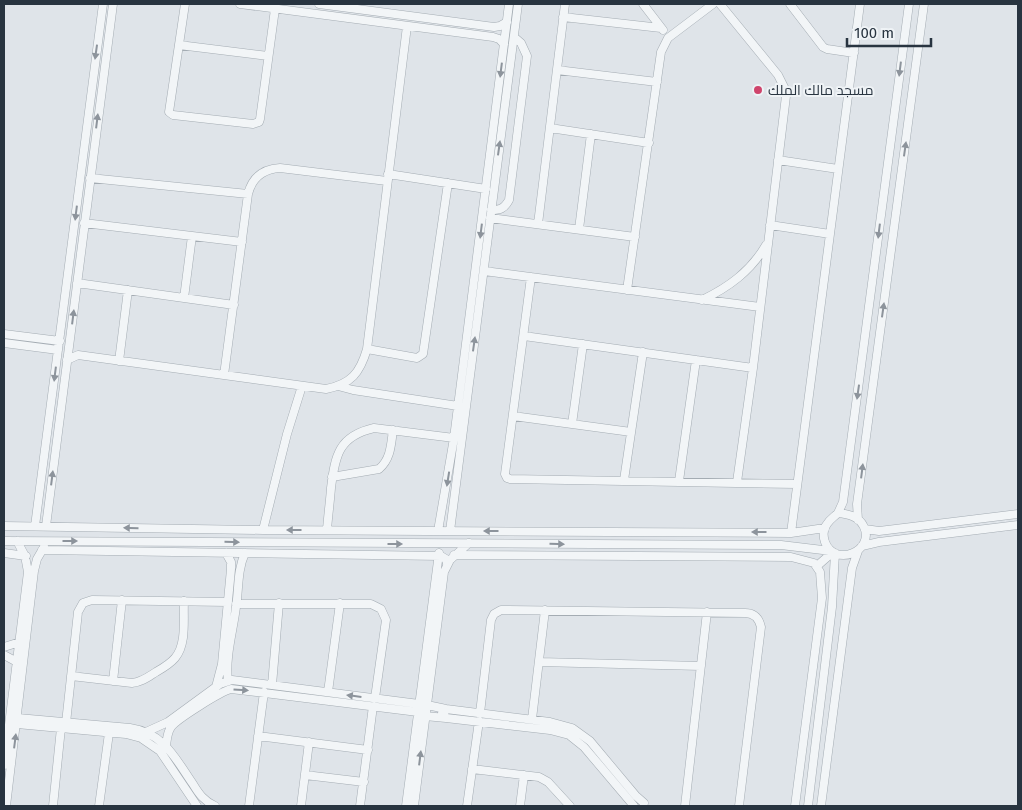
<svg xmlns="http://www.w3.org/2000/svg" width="1022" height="810" font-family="'Fira Sans',Cairo,sans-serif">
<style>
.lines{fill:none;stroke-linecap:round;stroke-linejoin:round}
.minor-casing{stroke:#a4acb3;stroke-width:9}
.minor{stroke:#f2f5f7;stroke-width:8}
.oneway{fill:#8d949c}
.poi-dot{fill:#cf446c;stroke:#eff3f6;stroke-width:2}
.labels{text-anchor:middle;stroke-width:4;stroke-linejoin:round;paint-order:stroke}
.poi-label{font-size:14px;fill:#283440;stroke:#eff3f6;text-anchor:start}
</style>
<rect width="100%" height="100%" fill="#dfe4e9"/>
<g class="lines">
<g class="minor-casing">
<path id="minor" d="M 185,4 L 169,112 L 173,115 L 253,124 L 259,122 L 260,119 L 275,9
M 240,4 L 493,37 L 499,39 L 504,44
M 319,4 L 494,27 L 500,26 L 507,22
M 643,4 L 663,30
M 720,4 L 778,75 L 785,89 L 786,96 L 753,368 L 737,482
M 790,4 L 823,47 L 827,49 L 854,53
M 563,17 L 661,28
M 179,45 L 268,56
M 557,70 L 657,82
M 550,128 L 649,143
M 778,160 L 838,169
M 388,174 L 486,189
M 90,178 L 248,194
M 491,210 C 500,210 504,209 509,200 L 527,56 L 521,43 L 514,37
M 490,218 L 635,237
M 84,223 L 242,242
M 538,224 L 565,4
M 770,225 L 830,234
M 579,229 L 591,134
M 484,271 L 760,307
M 531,277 L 505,474 L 507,478 L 510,479 L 797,484
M 77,283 L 234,305
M 627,290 L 661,52 L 668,38 L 713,4
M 184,298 L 192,236
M 702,300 C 729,287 751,271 766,245
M 4,334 L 60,341
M 524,336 L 753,368
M 4,343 L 58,350
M 367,349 L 417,358 L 423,354 L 448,183
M 67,360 L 78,355 L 326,389 C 351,384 360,373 367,349 L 407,26
M 119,361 L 128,290
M 224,375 L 248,194 C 252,178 263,169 280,168 L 387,181
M 338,386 L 353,390 L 458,406
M 513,416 L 631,432
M 572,424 L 583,344
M 332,477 L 379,469 C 391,459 391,444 393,430
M 624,480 L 643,352
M 679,481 L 696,360
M 838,513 L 843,502 L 909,4
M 838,513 C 848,514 859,516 864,527 C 875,551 835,568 825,542 C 823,536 823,529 827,524 C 830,519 834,517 838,513 Z
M 858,520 L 857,504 L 924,4
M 4,526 L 263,530 L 791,533 L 825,528
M 35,526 L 103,4
M 46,526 L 113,4
M 865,529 L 879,531 L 1018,514
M 263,530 L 287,434 L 302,386
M 327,530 C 328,516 330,502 331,488 C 335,455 339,436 374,428 L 454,438
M 438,531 L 454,438 L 509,4
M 450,531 L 518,4
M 791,533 L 860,4
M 4,541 L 781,545 L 831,551
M 862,546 L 879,542 L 1018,525
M 42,550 L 441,556 L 446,559 L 447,564
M 4,553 L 26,556
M 454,555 L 791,557 L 814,563 L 820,572 L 822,598 L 795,806
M 817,566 L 833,552
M 236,604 L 371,604 L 381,609 L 386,620 L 375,698
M 4,647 L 20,642
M 4,655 L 17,662
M 539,662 L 701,666
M 71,676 L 132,683 C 142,682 148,677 156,672 C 163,668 170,664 175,658 C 187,644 183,619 184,601
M 113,681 L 122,600
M 228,681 C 225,657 233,631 236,607 C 239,589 237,571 245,553
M 272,685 L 279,603
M 216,687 L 222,664 L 231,569 L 231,562 L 226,553
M 328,692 L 340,603
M 427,705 L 446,709 L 550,722 L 572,728 L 590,741 L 636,796 L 644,803
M 440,708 L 446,718 L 550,730 L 569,735 L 584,747 L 634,806
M 480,713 L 491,620 L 494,614 L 501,610 L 745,613 C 754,613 759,618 761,627 L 739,806
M 425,716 L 446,718
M 18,718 L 130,728 C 164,733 175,758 193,784 C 199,794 204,801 215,806
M 532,719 L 545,610
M 66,723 L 78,612 L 83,603 L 92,600 L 228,602
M 17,724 L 126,734 L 141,738 L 160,751 L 197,806
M 146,732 L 168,722 L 220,684 L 232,680 L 419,704
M 258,736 L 368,750
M 166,746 C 167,739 167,733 171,727 C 177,719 220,692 231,689 L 418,712
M 4,765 L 28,572 L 25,556 L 17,541
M 472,769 L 539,777 L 548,782 L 570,806
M 305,775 L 364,782
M 6,806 L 34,571 L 37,559 L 44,547
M 53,806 L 61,728
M 99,806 L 109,733
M 249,806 L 264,692
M 301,806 L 309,742
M 360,806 L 373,706
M 406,806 L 439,553
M 414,806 L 444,572 L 450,560 L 469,543
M 467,806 L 479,721
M 520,806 L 524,775
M 685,806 L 707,612
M 808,806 L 832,607 L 835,553
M 821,806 L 852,568 L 858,551"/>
</g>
<use href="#minor" class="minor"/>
</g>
<defs><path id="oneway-solid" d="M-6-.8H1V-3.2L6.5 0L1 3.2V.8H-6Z" transform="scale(1.25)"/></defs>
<g class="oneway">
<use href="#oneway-solid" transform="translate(96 52) rotate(98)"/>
<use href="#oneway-solid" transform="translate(900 69) rotate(97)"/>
<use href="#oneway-solid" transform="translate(501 70) rotate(97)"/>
<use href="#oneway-solid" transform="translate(97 121) rotate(-83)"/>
<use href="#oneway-solid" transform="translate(499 148) rotate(-82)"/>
<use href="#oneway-solid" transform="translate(905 149) rotate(-82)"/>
<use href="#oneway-solid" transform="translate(76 213) rotate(97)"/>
<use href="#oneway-solid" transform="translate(481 231) rotate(97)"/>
<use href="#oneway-solid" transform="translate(879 231) rotate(97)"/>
<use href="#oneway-solid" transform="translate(883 310) rotate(-82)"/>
<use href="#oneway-solid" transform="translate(73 317) rotate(-83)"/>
<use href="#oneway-solid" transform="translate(474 344) rotate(-82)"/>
<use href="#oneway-solid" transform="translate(55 374) rotate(97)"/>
<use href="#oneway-solid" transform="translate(858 392) rotate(98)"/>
<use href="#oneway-solid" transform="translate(862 471) rotate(-83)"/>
<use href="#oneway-solid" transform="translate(52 478) rotate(-83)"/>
<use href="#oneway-solid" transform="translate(448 479) rotate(99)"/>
<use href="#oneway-solid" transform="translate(131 528) rotate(-179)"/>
<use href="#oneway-solid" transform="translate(294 530) rotate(-180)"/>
<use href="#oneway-solid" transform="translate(491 531) rotate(-180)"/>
<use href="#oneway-solid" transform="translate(759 532) rotate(-180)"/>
<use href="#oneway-solid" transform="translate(70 541)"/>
<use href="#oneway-solid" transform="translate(232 542) rotate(1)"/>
<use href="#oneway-solid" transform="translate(395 544)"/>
<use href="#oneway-solid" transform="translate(557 544) rotate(1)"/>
<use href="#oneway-solid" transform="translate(241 690) rotate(4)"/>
<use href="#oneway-solid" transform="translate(354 696) rotate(-173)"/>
<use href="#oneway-solid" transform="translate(15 741) rotate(-83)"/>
<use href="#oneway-solid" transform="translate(420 758) rotate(-83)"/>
</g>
<circle class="poi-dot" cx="758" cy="90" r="5"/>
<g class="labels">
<g class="poi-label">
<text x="768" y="95">مسجد مالك الملك</text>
</g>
</g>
<rect width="1022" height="810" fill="none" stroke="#283440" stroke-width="10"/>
<path d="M847 38v8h84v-8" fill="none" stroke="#283440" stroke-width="2.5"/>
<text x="854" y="38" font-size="15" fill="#283440" stroke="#eff3f6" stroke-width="4" paint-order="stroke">100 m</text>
</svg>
